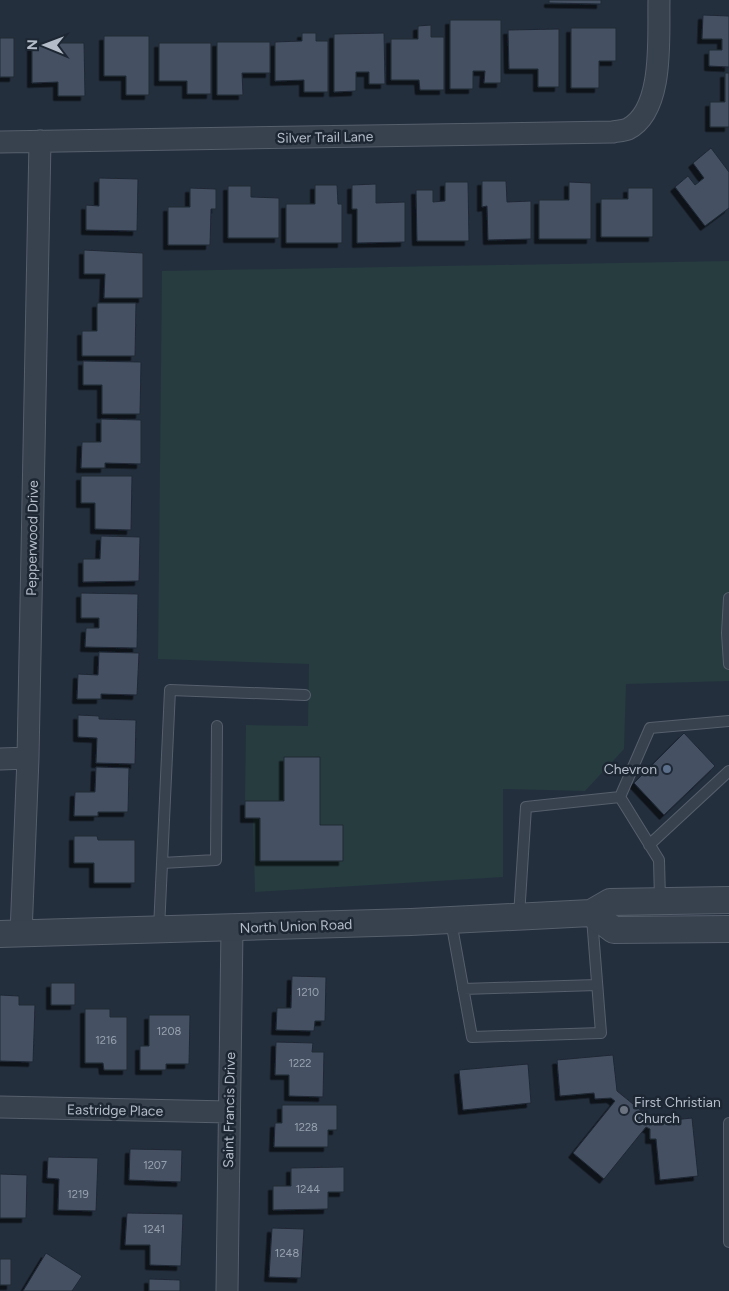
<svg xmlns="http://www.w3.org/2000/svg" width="729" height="1291" font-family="Figtree,sans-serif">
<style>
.green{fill:#263c3f}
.building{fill:#455162;stroke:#1f2835;filter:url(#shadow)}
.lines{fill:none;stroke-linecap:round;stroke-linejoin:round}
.service-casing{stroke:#565f6c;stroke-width:12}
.minor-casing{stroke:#565f6c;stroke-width:23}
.tertiary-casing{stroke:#565f6c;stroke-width:28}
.service{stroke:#38414e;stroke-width:10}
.minor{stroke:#38414e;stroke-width:21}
.tertiary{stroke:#38414e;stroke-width:26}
.service-dot{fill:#5c6f8a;stroke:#1d2633;stroke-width:2}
.worship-dot{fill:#6b7280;stroke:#1d2633;stroke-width:2}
.labels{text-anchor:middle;stroke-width:5;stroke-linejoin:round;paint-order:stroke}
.number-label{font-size:11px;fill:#98a1af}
.street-label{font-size:14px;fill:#b4bcc9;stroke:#1d2633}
.poi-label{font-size:14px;fill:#b4bcc9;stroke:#1d2633;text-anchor:end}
</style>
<defs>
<filter id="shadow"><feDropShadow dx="-4.5" dy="4.5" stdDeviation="0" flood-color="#0009"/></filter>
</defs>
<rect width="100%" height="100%" fill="#242f3e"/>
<path class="green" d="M 729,261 L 729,681 L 626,684 L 624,749 L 585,791 L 503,789 L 503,877 L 255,892 L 253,818 L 260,818 L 260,861 L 343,861 L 343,825 L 320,825 L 320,757 L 284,757 L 284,801 L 245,801 L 246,725 L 308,726 L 309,664 L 158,659 L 162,271 Z"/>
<path class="building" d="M 549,0 L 601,0 L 601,4 L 549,3 Z
M 703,15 L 729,16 L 729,67 L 709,66 L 709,50 L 722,50 L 722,39 L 702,39 Z
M 450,20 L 501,20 L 501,83 L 484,83 L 485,71 L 473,71 L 473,89 L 450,89 Z
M 431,25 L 431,37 L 444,37 L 444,90 L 420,90 L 419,80 L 391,80 L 391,39 L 418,39 L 418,26 Z
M 571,28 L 616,28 L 616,61 L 599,61 L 599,88 L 571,88 Z
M 559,29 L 559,87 L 538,87 L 538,69 L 509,69 L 508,30 Z
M 302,33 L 316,33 L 316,41 L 328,41 L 328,92 L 304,92 L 304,80 L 275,81 L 275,42 L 302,41 Z
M 384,33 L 385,84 L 369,84 L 369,72 L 356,72 L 356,91 L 334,92 L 334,34 Z
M 104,36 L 149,36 L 149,95 L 126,95 L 126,76 L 104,76 Z
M 0,38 L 14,38 L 14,77 L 0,77 Z
M 217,42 L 270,42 L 270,73 L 242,73 L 243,95 L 217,95 Z
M 32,43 L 84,43 L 85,96 L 58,96 L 58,82 L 32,83 Z
M 159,43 L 211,43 L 211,94 L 187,94 L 187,81 L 159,81 Z
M 725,73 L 729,73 L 729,127 L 710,127 L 710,102 L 725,102 Z
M 711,148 L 729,172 L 729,208 L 705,226 L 675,187 L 688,176 L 695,185 L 704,178 L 693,163 Z
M 99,178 L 138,179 L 137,231 L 86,230 L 86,205 L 99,206 Z
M 482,181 L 506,181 L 507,202 L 531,201 L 531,239 L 488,240 L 487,206 L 482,207 Z
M 445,182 L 468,182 L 469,241 L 417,241 L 416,190 L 433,190 L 433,202 L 445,201 Z
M 569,182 L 591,183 L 591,239 L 539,239 L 539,200 L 569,200 Z
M 376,184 L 376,203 L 405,202 L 405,242 L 357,243 L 357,209 L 352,209 L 352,185 Z
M 315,185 L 337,185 L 338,204 L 342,204 L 342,243 L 286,243 L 286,204 L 315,204 Z
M 228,186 L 251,186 L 251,197 L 279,198 L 279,238 L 228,238 Z
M 190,188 L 216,189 L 216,209 L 211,209 L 210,245 L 168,245 L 168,207 L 190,207 Z
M 628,188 L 653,188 L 653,237 L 601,237 L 601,199 L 628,199 Z
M 84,250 L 143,253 L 143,298 L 104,298 L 105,274 L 84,274 Z
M 97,303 L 136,303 L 135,356 L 82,356 L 82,331 L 97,331 Z
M 83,361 L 141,362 L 140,414 L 102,414 L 102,385 L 83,385 Z
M 101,419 L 141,420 L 141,464 L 105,463 L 105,468 L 81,468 L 82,442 L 101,442 Z
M 81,476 L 132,476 L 131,530 L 95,529 L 95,503 L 81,503 Z
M 101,536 L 140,537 L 139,581 L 83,582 L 83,559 L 100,559 Z
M 81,593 L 138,594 L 137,648 L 85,647 L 86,628 L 99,628 L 99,618 L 81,618 Z
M 99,652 L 139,653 L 137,695 L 101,694 L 101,699 L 77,699 L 78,674 L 98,675 Z
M 78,715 L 99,716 L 99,719 L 136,720 L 135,764 L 96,763 L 97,738 L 78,737 Z
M 684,733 L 715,766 L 664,815 L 634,783 Z
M 284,757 L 320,757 L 320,825 L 343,825 L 343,861 L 260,861 L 260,818 L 245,818 L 245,801 L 284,801 Z
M 96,767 L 129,768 L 128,812 L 98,812 L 98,816 L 74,816 L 75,792 L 95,792 Z
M 74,836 L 97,836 L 98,840 L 135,840 L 135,883 L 94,883 L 94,863 L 74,863 Z
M 292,976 L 326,977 L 325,1021 L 315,1021 L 314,1031 L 276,1030 L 277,1008 L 291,1008 Z
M 51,983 L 75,983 L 75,1005 L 51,1005 Z
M 0,995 L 19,996 L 19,1005 L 35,1005 L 33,1062 L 0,1061 Z
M 85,1009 L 110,1009 L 110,1017 L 127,1017 L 127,1070 L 104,1070 L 103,1063 L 85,1063 Z
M 149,1015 L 190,1015 L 189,1064 L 166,1064 L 166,1070 L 140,1070 L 140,1046 L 149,1046 Z
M 276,1042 L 313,1043 L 312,1052 L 324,1052 L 323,1097 L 289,1096 L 289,1075 L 275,1075 Z
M 613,1055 L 617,1091 L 655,1122 L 692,1118 L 698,1176 L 660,1180 L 656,1139 L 650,1139 L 650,1129 L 646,1127 L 604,1179 L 573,1153 L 615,1101 L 611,1098 L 595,1099 L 594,1093 L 560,1096 L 557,1060 Z
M 528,1064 L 531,1103 L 463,1110 L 459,1070 Z
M 282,1105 L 337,1105 L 337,1130 L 328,1130 L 328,1147 L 274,1147 L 275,1123 L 282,1123 Z
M 130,1149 L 182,1150 L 181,1182 L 129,1180 Z
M 48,1157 L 98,1158 L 96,1211 L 58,1210 L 59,1179 L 47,1178 Z
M 344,1167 L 344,1192 L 328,1192 L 328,1209 L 273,1210 L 273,1186 L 291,1186 L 291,1168 Z
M 0,1174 L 27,1175 L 26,1218 L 0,1218 Z
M 127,1213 L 183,1214 L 181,1266 L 150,1265 L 150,1245 L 125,1245 Z
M 272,1228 L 304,1229 L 301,1278 L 269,1277 Z
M 46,1253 L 82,1276 L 72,1291 L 23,1291 Z
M 0,1259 L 11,1259 L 11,1285 L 0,1285 Z
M 149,1279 L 180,1280 L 180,1291 L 149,1291 Z"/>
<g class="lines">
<g class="service-casing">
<path id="service" d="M 729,598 L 727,633 L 729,664
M 620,797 L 659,860 L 660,900
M 649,845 L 729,771
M 162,863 L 216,860 L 217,726
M 519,916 L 526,807 L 620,797 L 650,728 L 729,721
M 451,921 L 472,1037 L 601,1033 L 592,918
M 159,929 L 170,690 L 305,695
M 463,989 L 597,985
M 729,1123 L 729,1242"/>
</g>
<g class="minor-casing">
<path id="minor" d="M 0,142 L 613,132 C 617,131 623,131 628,129 C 665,110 658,35 659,0
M 0,759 L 28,758
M 21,934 L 28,758 L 40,141
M 0,1107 L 229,1112
M 227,1291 L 232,929"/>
</g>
<g class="tertiary-casing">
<path id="tertiary" d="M 591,913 L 614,930 L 729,929
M 0,934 L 411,922 L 591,913 L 610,902 L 729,900"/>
</g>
<use href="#service" class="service"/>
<use href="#minor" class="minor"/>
<use href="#tertiary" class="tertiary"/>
</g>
<circle class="service-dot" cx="667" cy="769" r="5"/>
<circle class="worship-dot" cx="624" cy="1110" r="5"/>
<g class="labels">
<g class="number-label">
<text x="308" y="996">1210</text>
<text x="169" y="1035">1208</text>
<text x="106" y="1044">1216</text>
<text x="300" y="1067">1222</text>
<text x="306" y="1131">1228</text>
<text x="155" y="1169">1207</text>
<text x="308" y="1193">1244</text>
<text x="78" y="1198">1219</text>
<text x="154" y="1233">1241</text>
<text x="287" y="1257">1248</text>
</g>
<g class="street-label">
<text transform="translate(325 137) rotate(-1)" y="5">Silver Trail Lane</text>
<text transform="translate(32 538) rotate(-89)" y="5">Pepperwood Drive</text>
<text transform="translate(296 926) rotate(-2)" y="5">North Union Road</text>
<text transform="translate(115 1110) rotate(1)" y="5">Eastridge Place</text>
<text transform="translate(229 1110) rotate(-89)" y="5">Saint Francis Drive</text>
</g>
<g class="poi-label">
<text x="657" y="774">Chevron</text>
<text x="634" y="1107" text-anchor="start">First Christian<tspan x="634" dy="16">Church</tspan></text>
</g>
</g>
<g transform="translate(45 45) rotate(271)" stroke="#1d2633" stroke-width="4" paint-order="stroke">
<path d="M0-4L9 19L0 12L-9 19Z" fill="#b4bcc9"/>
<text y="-8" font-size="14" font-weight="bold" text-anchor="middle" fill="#b4bcc9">N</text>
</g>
</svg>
